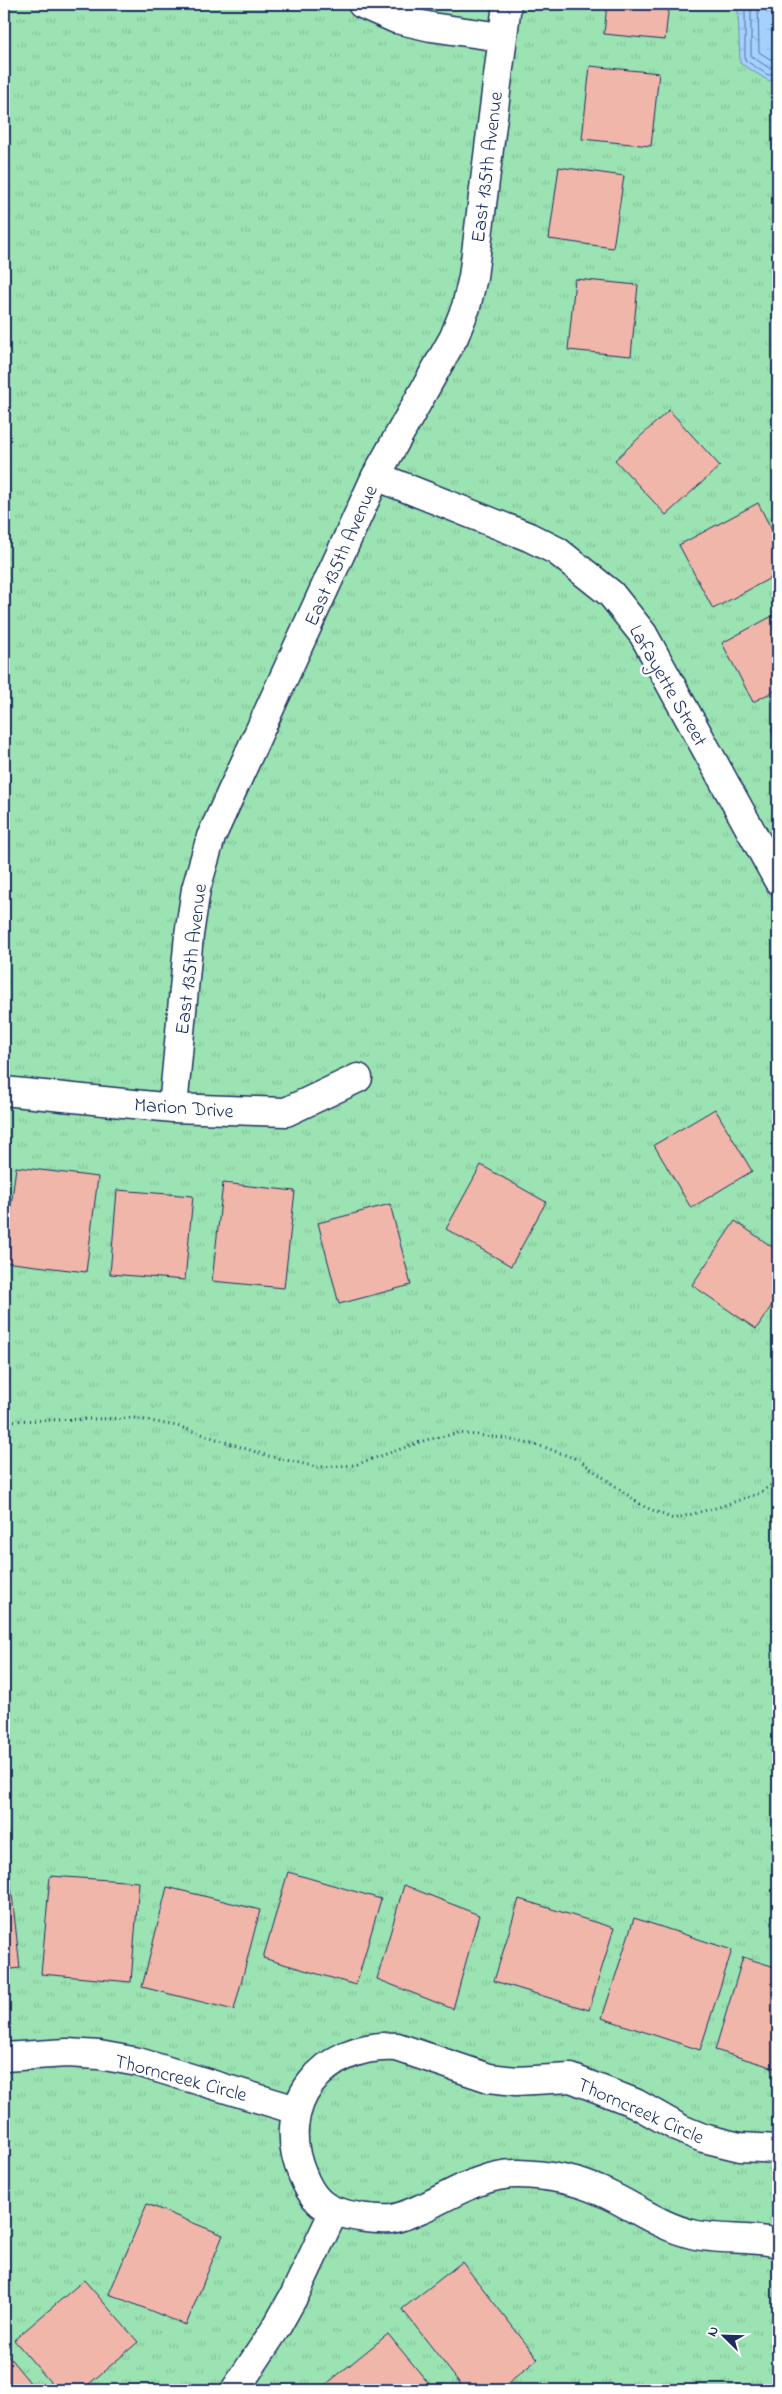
<svg xmlns="http://www.w3.org/2000/svg" width="782" height="2394" font-family="'Indie Flower',sans-serif">
<style>
.grass{fill:url(#grass-tufts);stroke:#5b8988}
.water{fill:url(#water-ripples);stroke:#6e90bf}
.lines{fill:none;stroke-linecap:round;stroke-linejoin:round}
.shore{stroke:#52709e;stroke-width:1}
.building{fill:#f0b6aa;stroke:#1b2f5e}
.minor-casing{stroke:#1b2f5e;stroke-width:31}
.path{stroke:#1b2f5e;stroke-width:3;stroke-dasharray:1 4;stroke-linecap:butt}
.minor{stroke:#fff;stroke-width:28}
.labels{text-anchor:middle;stroke-width:5;stroke-linejoin:round;paint-order:stroke}
.street-label{font-size:20px;fill:#1b2f5e;stroke:#fff}
</style>
<defs>
<pattern id="grass-tufts" width="24" height="20" patternUnits="userSpaceOnUse" patternTransform="scale(1.25)"><rect width="24" height="20" fill="#9be3b2"/><path d="M3 7l-1-3M5 7V3M7 7l1-3M15 17l-1-3M17 17v-4M19 17l1-3" fill="none" stroke="#85c39c"/></pattern>
<pattern id="water-ripples" width="26" height="14" patternUnits="userSpaceOnUse" patternTransform="scale(1.25)"><rect width="26" height="14" fill="#a5d1ff"/><path d="M2 4q2-2 4 0t4 0M15 11q2-2 4 0t4 0" fill="none" stroke="#8db4dd"/></pattern>
</defs>
<rect width="100%" height="100%" fill="#fff"/>
<filter id="ink" filterUnits="userSpaceOnUse"><feTurbulence type="fractalNoise" baseFrequency=".02" numOctaves="2"/><feDisplacementMap in="SourceGraphic" scale="10" xChannelSelector="R" yChannelSelector="G"/><feConvolveMatrix kernelMatrix="1 2 1 2 8 2 1 2 1" color-interpolation-filters="sRGB"/></filter>
<g filter="url(#ink)">
<path class="grass" d="M 4,4 L 778,4 L 778,2390 L 4,2390 Z"/>
<path class="water" d="M 740,4 L 778,4 L 778,77 L 769,81 L 740,63 L 738,11 Z"/>
<g class="lines">
<path class="shore" d="M 745,4 L 745,60 L 768,75 L 778,72
M 751,4 L 751,56 L 769,68 L 778,66
M 758,4 L 759,52 L 770,59 L 778,59"/>
</g>
<path class="building" d="M 607,4 L 669,4 L 665,40 L 604,34 Z
M 590,66 L 659,73 L 651,146 L 582,139 Z
M 559,167 L 624,176 L 613,248 L 549,239 Z
M 575,279 L 638,285 L 631,356 L 568,350 Z
M 669,410 L 720,466 L 666,515 L 615,460 Z
M 758,503 L 778,542 L 778,574 L 713,609 L 679,545 Z
M 778,613 L 778,689 L 753,702 L 722,643 Z
M 778,725 L 778,743 L 771,730 Z
M 715,1109 L 752,1171 L 691,1208 L 654,1145 Z
M 481,1165 L 546,1202 L 511,1266 L 446,1229 Z
M 16,1167 L 98,1177 L 86,1272 L 4,1262 Z
M 223,1183 L 295,1191 L 284,1288 L 212,1281 Z
M 117,1190 L 193,1196 L 185,1280 L 110,1274 Z
M 390,1204 L 411,1285 L 339,1304 L 318,1223 Z
M 735,1221 L 778,1251 L 778,1296 L 756,1329 L 692,1285 Z
M 4,1867 L 9,1867 L 20,1968 L 4,1970 Z
M 288,1872 L 381,1899 L 356,1985 L 263,1958 Z
M 50,1876 L 139,1882 L 131,1982 L 41,1974 Z
M 404,1885 L 479,1915 L 453,2009 L 377,1979 Z
M 167,1887 L 260,1910 L 234,2010 L 142,1987 Z
M 519,1899 L 614,1928 L 589,2010 L 494,1981 Z
M 634,1918 L 732,1950 L 700,2050 L 602,2018 Z
M 743,1957 L 778,1968 L 778,2069 L 715,2050 Z
M 147,2204 L 223,2235 L 186,2325 L 109,2294 Z
M 462,2262 L 538,2359 L 499,2390 L 465,2390 L 402,2309 Z
M 84,2280 L 138,2342 L 82,2390 L 57,2390 L 14,2340 Z
M 388,2334 L 434,2390 L 319,2390 Z
M 4,2351 L 36,2390 L 4,2390 Z"/>
<g class="lines">
<g class="minor-casing">
<path id="minor" d="M 362,4 L 396,19 L 431,27 L 501,37
M 376,476 L 529,537 L 557,551 L 611,594 L 643,634 L 778,880
M 4,1091 L 173,1108 L 286,1112 L 358,1078
M 173,1108 L 189,935 L 196,889 L 211,837 L 376,476 L 454,337 L 466,307 L 473,277 L 507,4
M 4,2057 L 67,2053 L 99,2055 L 138,2062 L 296,2110
M 778,2149 L 740,2147 L 703,2138 L 681,2129 L 635,2103 L 571,2078 L 516,2081 L 489,2078 L 397,2047 C 323,2042 272,2106 303,2176 C 309,2191 319,2206 335,2211 C 352,2217 374,2220 391,2219 C 404,2217 415,2211 427,2206 C 455,2192 486,2173 519,2174 C 547,2175 574,2179 600,2191 C 631,2204 658,2226 692,2234 C 720,2241 750,2236 778,2243
M 235,2390 L 276,2328 L 295,2294 L 334,2211"/>
</g>
<path class="path" d="M 4,1421 L 134,1418 L 177,1426 L 268,1456 L 317,1467 L 355,1465 L 426,1440 L 459,1433 L 502,1438 L 544,1447 L 579,1460 L 643,1506 L 673,1519 L 719,1507 L 760,1493 L 778,1480"/>
<use href="#minor" class="minor"/>
</g>
</g>
<g class="labels">
<g class="street-label">
<text transform="translate(486 167) rotate(-83)" y="7">East 135th Avenue</text>
<text transform="translate(340 555) rotate(-66)" y="7">East 135th Avenue</text>
<text transform="translate(669 685) rotate(60)" y="7">Lafayette Street</text>
<text transform="translate(190 959) rotate(-83)" y="7">East 135th Avenue</text>
<text transform="translate(184 1107) rotate(4)" y="7">Marion Drive</text>
<text transform="translate(181 2077) rotate(15)" y="7">Thorncreek Circle</text>
<text transform="translate(641 2110) rotate(24)" y="7">Thorncreek Circle</text>
</g>
</g>
<rect width="782" height="2394" fill="none" stroke="#fff" stroke-width="20"/>
<rect x="10" y="10" width="762" height="2374" fill="none" stroke="#1b2f5e" stroke-width="2" filter="url(#ink)"/>
<g transform="translate(724 2336) rotate(293)" stroke="#ffffff" stroke-width="4" paint-order="stroke">
<path d="M0-4L9 19L0 12L-9 19Z" fill="#1b2f5e"/>
<text y="-8" font-size="14" font-weight="bold" text-anchor="middle" fill="#1b2f5e">N</text>
</g>
</svg>
